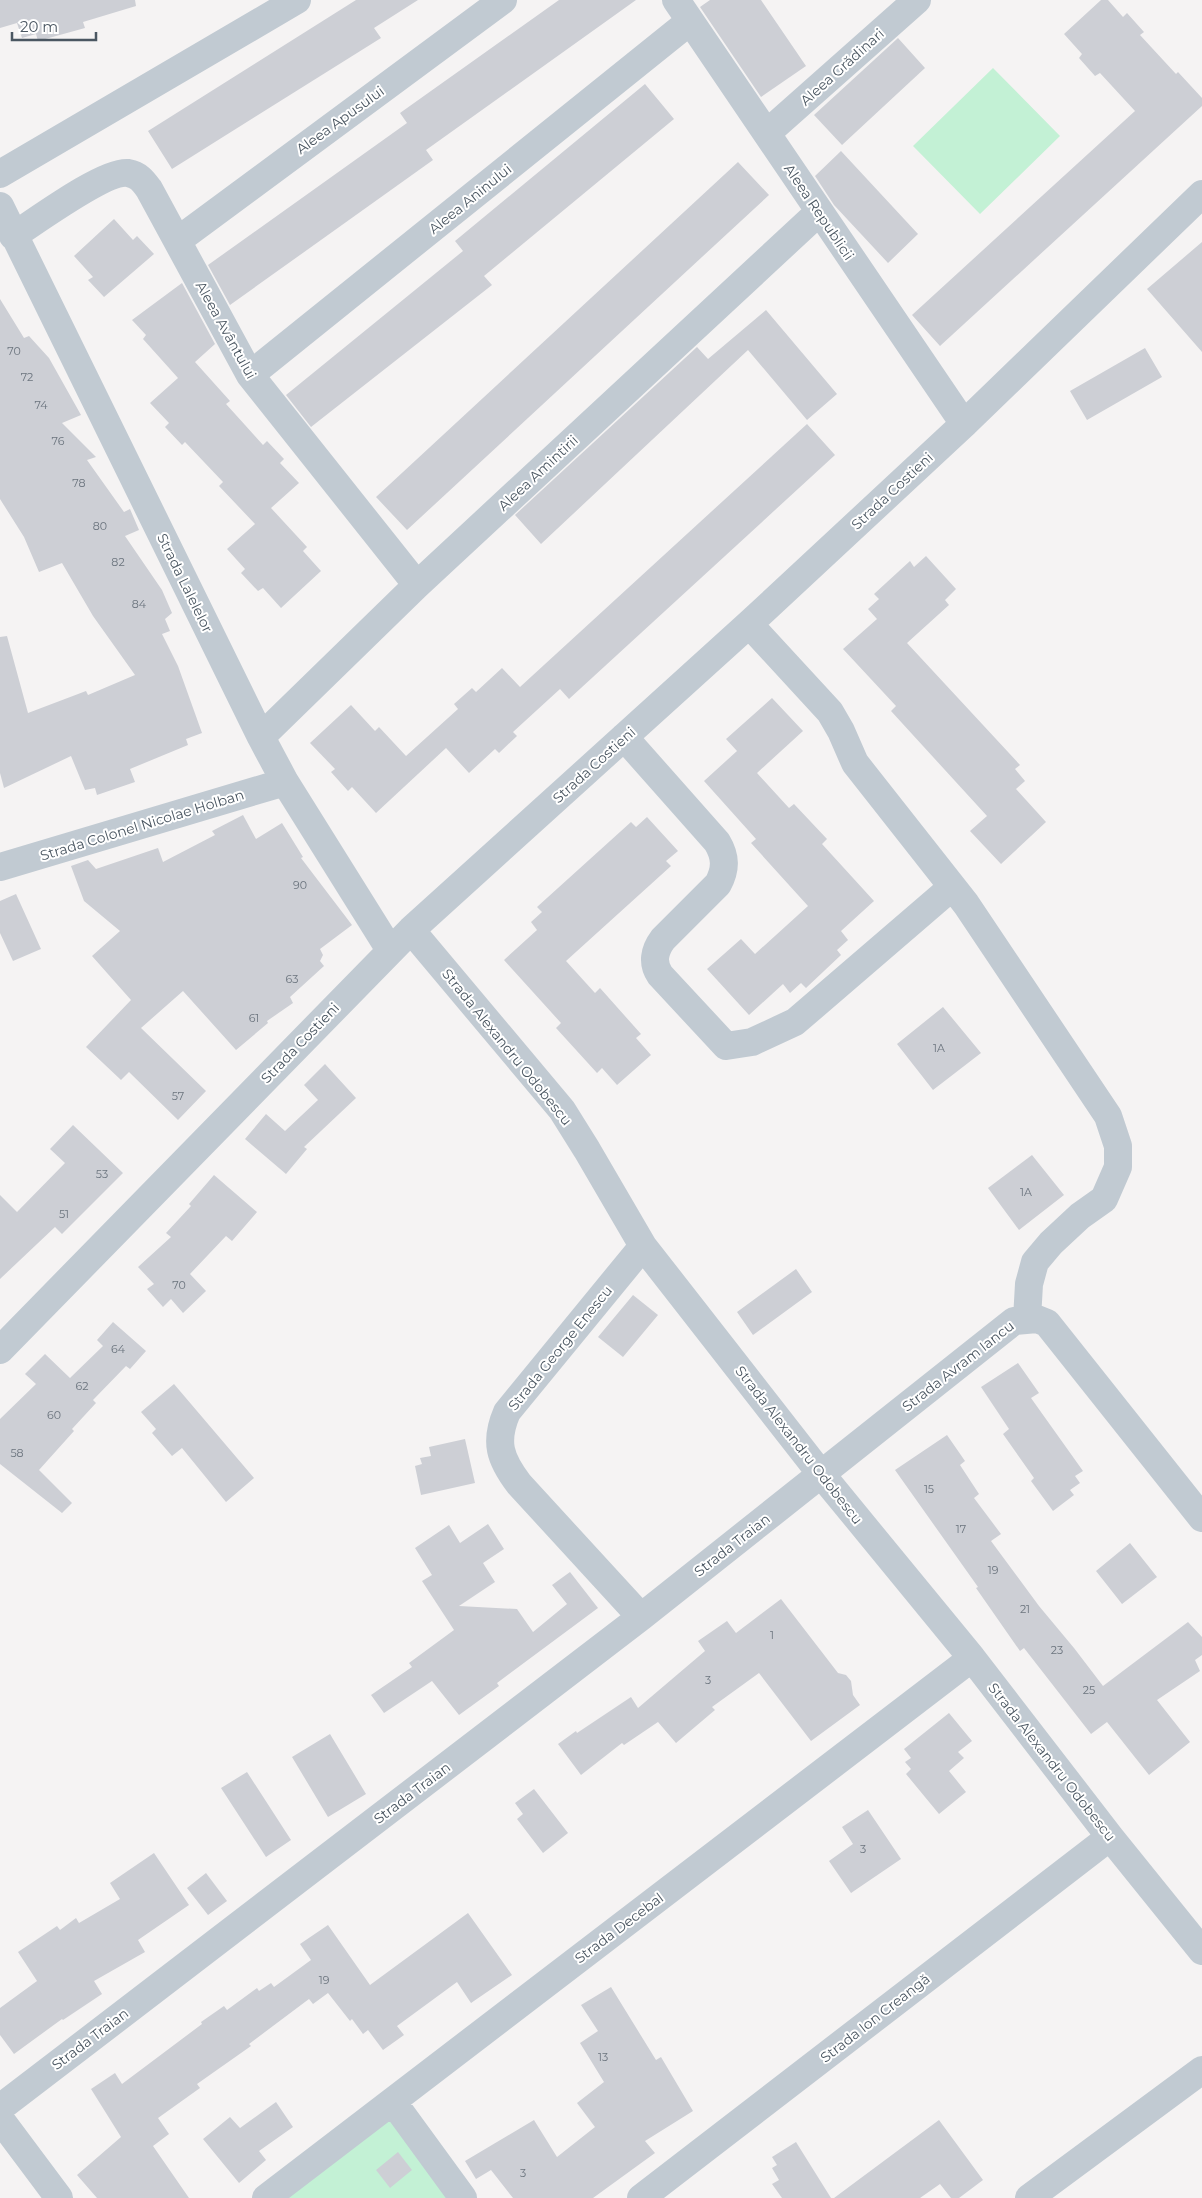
<svg xmlns="http://www.w3.org/2000/svg" width="1202" height="2198" font-family="Montserrat,sans-serif">
<style>
.green{fill:#c3f1d5}
.building{fill:#cdcfd5}
.lines{fill:none;stroke-linecap:round;stroke-linejoin:round}
.minor{stroke:#c1cad2;stroke-width:28}
.labels{text-anchor:middle;stroke-width:4;stroke-linejoin:round;paint-order:stroke}
.number-label{font-size:11px;fill:#6b747e}
.street-label{font-size:14px;fill:#4a5661;stroke:#fff}
</style>
<rect width="100%" height="100%" fill="#f5f3f3"/>
<path class="green" d="M 993,68 L 1060,136 L 980,214 L 913,146 Z
M 391,2110 L 455,2198 L 274,2198 Z"/>
<path class="building" d="M 0,0 L 135,0 L 136,6 L 83,22 L 85,28 L 38,41 L 36,34 L 22,38 L 17,23 L 0,28 Z
M 356,0 L 418,0 L 374,28 L 381,38 L 172,169 L 148,131 Z
M 559,0 L 636,0 L 426,150 L 433,160 L 230,305 L 208,265 L 407,123 L 400,113 Z
M 710,0 L 761,0 L 806,66 L 761,97 L 700,7 Z
M 1101,0 L 1108,0 L 1123,17 L 1127,13 L 1144,32 L 1140,35 L 1176,74 L 1178,72 L 1202,98 L 1202,106 L 940,346 L 912,315 L 1135,111 L 1100,73 L 1095,76 L 1079,58 L 1082,54 L 1064,34 Z
M 898,38 L 925,68 L 842,145 L 814,115 Z
M 645,84 L 674,119 L 484,276 L 492,285 L 311,427 L 286,395 L 463,251 L 455,241 Z
M 841,151 L 918,234 L 888,263 L 834,205 L 815,176 Z
M 738,162 L 769,195 L 407,530 L 376,497 Z
M 114,219 L 133,240 L 137,236 L 154,254 L 104,297 L 88,280 L 93,277 L 74,256 Z
M 1202,242 L 1202,352 L 1147,289 Z
M 182,283 L 215,344 L 195,362 L 230,401 L 226,404 L 245,425 L 263,445 L 267,441 L 284,459 L 280,463 L 299,483 L 271,508 L 307,547 L 303,551 L 321,571 L 281,608 L 263,588 L 258,591 L 241,573 L 245,569 L 227,549 L 255,524 L 219,486 L 223,482 L 185,442 L 182,445 L 165,427 L 169,423 L 150,403 L 178,378 L 143,339 L 146,335 L 132,320 Z
M 0,299 L 24,338 L 29,336 L 49,358 L 81,415 L 62,423 L 96,457 L 87,460 L 124,512 L 130,509 L 139,530 L 125,536 L 162,590 L 172,613 L 165,619 L 170,631 L 162,634 L 178,666 L 202,733 L 186,739 L 188,745 L 130,769 L 135,782 L 97,795 L 95,788 L 85,790 L 71,756 L 4,788 L 0,773 L 0,637 L 7,636 L 28,713 L 86,691 L 88,695 L 135,675 L 93,616 L 62,563 L 39,572 L 24,537 L 0,499 Z
M 766,310 L 837,394 L 807,420 L 748,350 L 541,544 L 515,515 L 697,347 L 708,359 Z
M 1145,348 L 1162,377 L 1087,420 L 1070,391 Z
M 807,424 L 835,455 L 569,699 L 560,689 L 513,732 L 517,736 L 499,753 L 495,749 L 469,773 L 446,748 L 376,813 L 352,787 L 348,791 L 331,772 L 335,769 L 310,743 L 351,705 L 375,731 L 379,727 L 406,756 L 458,709 L 454,704 L 472,688 L 476,692 L 502,668 L 520,687 Z
M 926,556 L 956,589 L 945,600 L 949,605 L 907,643 L 1020,765 L 1015,769 L 1025,781 L 1016,789 L 1046,822 L 1001,864 L 970,831 L 987,816 L 891,711 L 896,706 L 843,649 L 877,619 L 868,609 L 879,599 L 874,594 L 910,561 L 914,567 Z
M 772,698 L 803,731 L 757,773 L 789,808 L 794,804 L 827,839 L 822,844 L 874,901 L 841,931 L 848,940 L 837,950 L 841,955 L 806,988 L 801,983 L 790,993 L 783,984 L 749,1015 L 707,969 L 741,939 L 755,954 L 808,906 L 751,843 L 756,839 L 704,781 L 737,751 L 726,739 Z
M 243,815 L 256,839 L 282,823 L 303,857 L 301,858 L 352,925 L 320,949 L 323,955 L 320,961 L 324,966 L 290,997 L 293,1003 L 267,1021 L 268,1023 L 236,1050 L 183,991 L 141,1028 L 206,1091 L 178,1120 L 129,1072 L 121,1080 L 86,1047 L 131,1000 L 92,956 L 120,931 L 84,901 L 71,866 L 88,860 L 96,869 L 158,848 L 163,862 L 215,835 L 212,831 Z
M 647,817 L 678,851 L 666,861 L 671,866 L 566,961 L 595,993 L 600,988 L 641,1034 L 636,1038 L 651,1055 L 617,1085 L 602,1068 L 597,1073 L 556,1028 L 561,1023 L 504,960 L 537,930 L 531,922 L 542,912 L 537,907 L 631,822 L 636,827 Z
M 16,894 L 41,949 L 13,961 L 0,933 L 0,901 Z
M 943,1007 L 981,1053 L 933,1090 L 897,1044 Z
M 325,1064 L 356,1098 L 304,1147 L 307,1149 L 286,1174 L 245,1139 L 266,1114 L 285,1131 L 318,1100 L 304,1085 Z
M 73,1125 L 123,1173 L 62,1234 L 55,1227 L 0,1279 L 0,1195 L 17,1212 L 65,1163 L 50,1149 Z
M 1032,1155 L 1064,1195 L 1019,1230 L 988,1188 Z
M 214,1175 L 257,1212 L 232,1241 L 226,1236 L 190,1274 L 206,1291 L 183,1313 L 171,1299 L 163,1307 L 147,1289 L 154,1284 L 138,1267 L 171,1237 L 166,1233 L 191,1206 L 189,1204 Z
M 796,1269 L 812,1292 L 753,1335 L 737,1312 Z
M 633,1295 L 658,1315 L 623,1357 L 598,1337 Z
M 113,1322 L 146,1351 L 130,1369 L 126,1366 L 93,1400 L 96,1403 L 72,1429 L 74,1431 L 39,1470 L 72,1503 L 62,1513 L 0,1464 L 0,1419 L 36,1384 L 25,1374 L 45,1354 L 70,1378 L 103,1346 L 97,1340 Z
M 1018,1363 L 1039,1393 L 1031,1398 L 1083,1471 L 1075,1476 L 1080,1483 L 1070,1490 L 1074,1495 L 1053,1511 L 1031,1481 L 1034,1478 L 1003,1434 L 1009,1429 L 981,1387 Z
M 174,1384 L 254,1478 L 226,1502 L 182,1448 L 172,1456 L 152,1433 L 156,1429 L 141,1412 Z
M 947,1435 L 965,1461 L 960,1465 L 979,1494 L 974,1498 L 1001,1534 L 991,1541 L 1039,1606 L 1074,1648 L 1103,1686 L 1188,1622 L 1202,1637 L 1202,1655 L 1195,1660 L 1200,1671 L 1157,1700 L 1190,1742 L 1149,1775 L 1107,1722 L 1091,1734 L 1024,1648 L 1020,1651 L 976,1588 L 978,1587 L 895,1470 Z
M 465,1439 L 475,1483 L 421,1495 L 415,1466 L 422,1464 L 420,1458 L 431,1456 L 429,1447 Z
M 488,1524 L 504,1549 L 483,1563 L 495,1582 L 459,1606 L 517,1609 L 533,1632 L 567,1604 L 552,1585 L 570,1572 L 598,1608 L 497,1683 L 499,1686 L 459,1715 L 432,1681 L 384,1713 L 371,1695 L 412,1667 L 409,1663 L 454,1630 L 422,1581 L 432,1575 L 415,1548 L 449,1525 L 460,1543 Z
M 1130,1543 L 1157,1577 L 1122,1604 L 1096,1571 Z
M 781,1599 L 838,1673 L 846,1675 L 851,1681 L 853,1695 L 860,1705 L 811,1741 L 759,1673 L 712,1707 L 715,1710 L 676,1743 L 658,1722 L 624,1745 L 622,1743 L 581,1775 L 558,1744 L 576,1731 L 577,1733 L 631,1697 L 638,1708 L 705,1651 L 698,1641 L 727,1621 L 736,1633 Z
M 949,1713 L 972,1741 L 958,1752 L 964,1758 L 949,1771 L 966,1792 L 939,1814 L 906,1774 L 911,1769 L 905,1762 L 911,1758 L 904,1749 Z
M 330,1734 L 366,1794 L 328,1817 L 292,1757 Z
M 247,1772 L 291,1840 L 266,1857 L 221,1788 Z
M 534,1789 L 568,1833 L 543,1853 L 517,1819 L 523,1814 L 515,1803 Z
M 868,1810 L 901,1859 L 851,1893 L 829,1861 L 853,1844 L 842,1827 Z
M 154,1853 L 189,1905 L 138,1940 L 145,1952 L 94,1981 L 102,1994 L 63,2020 L 62,2019 L 14,2054 L 0,2035 L 0,2008 L 37,1981 L 18,1952 L 57,1926 L 60,1930 L 76,1918 L 79,1923 L 120,1899 L 110,1883 Z
M 206,1873 L 227,1901 L 208,1915 L 187,1888 Z
M 468,1913 L 512,1975 L 471,2003 L 457,1982 L 397,2026 L 404,2035 L 383,2050 L 368,2030 L 363,2034 L 352,2019 L 350,2021 L 328,1993 L 313,2004 L 309,1999 L 249,2044 L 251,2046 L 197,2084 L 200,2088 L 158,2118 L 169,2134 L 153,2146 L 189,2198 L 97,2198 L 77,2175 L 121,2137 L 91,2089 L 115,2073 L 122,2084 L 202,2024 L 201,2022 L 224,2006 L 227,2010 L 257,1988 L 259,1991 L 271,1983 L 274,1987 L 311,1960 L 300,1944 L 328,1925 L 370,1985 Z
M 611,1987 L 656,2060 L 661,2057 L 693,2111 L 645,2141 L 655,2153 L 593,2198 L 513,2198 L 491,2170 L 476,2179 L 465,2161 L 534,2120 L 557,2157 L 595,2127 L 577,2103 L 604,2082 L 580,2043 L 598,2031 L 581,2005 Z
M 276,2102 L 293,2127 L 259,2151 L 266,2160 L 239,2183 L 203,2139 L 230,2117 L 240,2128 Z
M 939,2120 L 983,2180 L 959,2198 L 951,2198 L 940,2184 L 920,2198 L 834,2198 Z
M 796,2142 L 831,2198 L 782,2198 L 772,2184 L 779,2180 L 772,2168 L 777,2165 L 772,2157 Z
M 398,2152 L 412,2170 L 390,2188 L 376,2170 Z"/>
<g class="lines">
<path class="minor" d="M 676,0 L 964,424
M 767,133 L 917,0
M 0,174 L 297,0
M 0,206 L 261,737 L 285,782 L 390,950
M 13,236 C 35,222 105,170 128,173 C 139,175 143,181 149,189 L 250,375 L 417,585
M 177,241 L 503,0
M 250,375 L 689,22
M 749,624 L 830,712 L 841,731 L 855,763 L 966,904 L 1108,1116 L 1118,1146 L 1118,1167 L 1104,1199 L 1080,1216 L 1051,1243 L 1035,1262 L 1029,1284 L 1027,1319
M 261,737 L 417,585 L 819,212
M 624,737 L 717,842 C 726,857 726,869 718,884 L 663,939 C 654,951 652,963 660,975 L 726,1046 L 752,1042 L 795,1022 L 952,887
M 0,867 L 285,782
M 411,930 L 562,1110 L 587,1150 L 643,1246 L 821,1474 L 972,1658 L 1110,1837 L 1202,1951
M 0,1350 L 411,930 L 749,624 L 964,424 L 1202,194
M 641,1617 L 519,1484 C 500,1459 494,1442 507,1412 L 643,1246
M 393,2102 L 463,2198
M 0,2108 L 641,1617 L 1014,1321 L 1037,1319 L 1047,1323 L 1202,1518
M 0,2119 L 59,2198
M 266,2198 L 972,1658
M 641,2198 L 1110,1837
M 1029,2198 L 1202,2070"/>
</g>
<g class="labels">
<g class="number-label">
<text x="14" y="355">70</text>
<text x="27" y="381">72</text>
<text x="41" y="409">74</text>
<text x="58" y="445">76</text>
<text x="79" y="487">78</text>
<text x="100" y="530">80</text>
<text x="118" y="566">82</text>
<text x="139" y="608">84</text>
<text x="300" y="889">90</text>
<text x="292" y="983">63</text>
<text x="254" y="1022">61</text>
<text x="939" y="1052">1A</text>
<text x="178" y="1100">57</text>
<text x="102" y="1178">53</text>
<text x="1026" y="1196">1A</text>
<text x="64" y="1218">51</text>
<text x="179" y="1289">70</text>
<text x="118" y="1353">64</text>
<text x="82" y="1390">62</text>
<text x="54" y="1419">60</text>
<text x="17" y="1457">58</text>
<text x="929" y="1493">15</text>
<text x="961" y="1533">17</text>
<text x="993" y="1574">19</text>
<text x="1025" y="1613">21</text>
<text x="772" y="1639">1</text>
<text x="1057" y="1654">23</text>
<text x="708" y="1684">3</text>
<text x="1089" y="1694">25</text>
<text x="863" y="1853">3</text>
<text x="324" y="1984">19</text>
<text x="603" y="2061">13</text>
<text x="523" y="2177">3</text>
</g>
<g class="street-label">
<text transform="translate(842 67) rotate(-42)" y="5">Aleea Grădinari</text>
<text transform="translate(340 120) rotate(-36)" y="5">Aleea Apusului</text>
<text transform="translate(470 199) rotate(-39)" y="5">Aleea Aninului</text>
<text transform="translate(819 212) rotate(56)" y="5">Aleea Republicii</text>
<text transform="translate(226 330) rotate(61)" y="5">Aleea Avântului</text>
<text transform="translate(538 473) rotate(-43)" y="5">Aleea Amintirii</text>
<text transform="translate(892 491) rotate(-43)" y="5">Strada Costieni</text>
<text transform="translate(185 583) rotate(64)" y="5">Strada Lalelelor</text>
<text transform="translate(594 765) rotate(-42)" y="5">Strada Costieni</text>
<text transform="translate(142 825) rotate(-17)" y="5">Strada Colonel Nicolae Holban</text>
<text transform="translate(300 1043) rotate(-46)" y="5">Strada Costieni</text>
<text transform="translate(507 1047) rotate(51)" y="5">Strada Alexandru Odobescu</text>
<text transform="translate(560 1348) rotate(-51)" y="5">Strada George Enescu</text>
<text transform="translate(958 1366) rotate(-38)" y="5">Strada Avram Iancu</text>
<text transform="translate(799 1445) rotate(52)" y="5">Strada Alexandru Odobescu</text>
<text transform="translate(732 1545) rotate(-38)" y="5">Strada Traian</text>
<text transform="translate(1052 1762) rotate(52)" y="5">Strada Alexandru Odobescu</text>
<text transform="translate(412 1793) rotate(-37)" y="5">Strada Traian</text>
<text transform="translate(619 1928) rotate(-37)" y="5">Strada Decebal</text>
<text transform="translate(875 2018) rotate(-38)" y="5">Strada Ion Creangă</text>
<text transform="translate(90 2039) rotate(-37)" y="5">Strada Traian</text>
</g>
</g>
<path d="M12 32v8h84v-8" fill="none" stroke="#4a5661" stroke-width="2.5"/>
<text x="20" y="32" font-size="15" fill="#4a5661" stroke="#ffffff" stroke-width="4" paint-order="stroke">20 m</text>
</svg>
